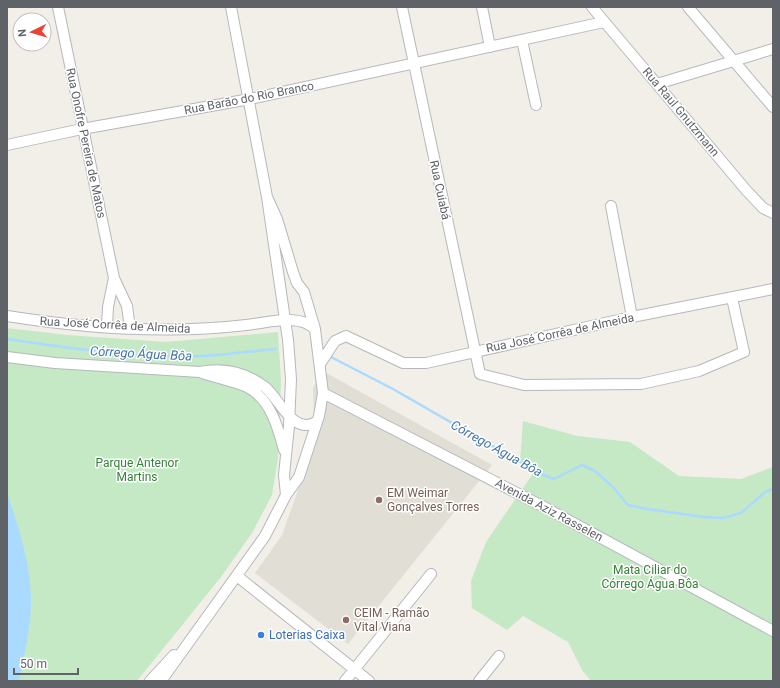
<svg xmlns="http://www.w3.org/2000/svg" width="780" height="688" font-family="Roboto,sans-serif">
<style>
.education{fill:#e1ded6}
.green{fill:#c5e8c5}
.water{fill:#aadaff}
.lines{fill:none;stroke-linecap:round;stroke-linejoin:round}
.stream{stroke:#aadaff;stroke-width:2.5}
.minor-casing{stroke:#b5b8bc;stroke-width:12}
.minor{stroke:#fff;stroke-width:10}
.education-dot{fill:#8d6e63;stroke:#fff;stroke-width:1.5}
.shop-dot{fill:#3f7fe0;stroke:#fff;stroke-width:1.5}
.labels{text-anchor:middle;stroke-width:3;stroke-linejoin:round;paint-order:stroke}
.street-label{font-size:12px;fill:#5f6368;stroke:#fff}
.park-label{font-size:12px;fill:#348238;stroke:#fff}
.education-label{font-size:12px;fill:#785e54;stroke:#fff;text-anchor:start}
.shop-label{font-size:12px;fill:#366cbe;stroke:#fff;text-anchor:start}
.water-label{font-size:13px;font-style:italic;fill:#4174aa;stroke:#fff}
</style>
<rect width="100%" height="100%" fill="#f1efe8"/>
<path class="education" d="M 321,370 L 492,465 L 348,644 L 255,573 L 282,535 L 307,465 L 314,424 L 313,389 Z"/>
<path class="green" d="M 7,328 L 67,335 L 166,342 L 278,332 L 281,381 L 278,459 L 272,495 L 252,533 L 221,577 L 137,681 L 7,681 Z
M 523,421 L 577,436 L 630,442 L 679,476 L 741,479 L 773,467 L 773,681 L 591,681 L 582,670 L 568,642 L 523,616 L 507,630 L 472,608 L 471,581 L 486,542 L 534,472 L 520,462 Z"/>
<path class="water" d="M 7,493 C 19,528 31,565 31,602 C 31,628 24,655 19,681 L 7,681 Z"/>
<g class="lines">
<path class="stream" d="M 7,339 C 71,348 136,359 201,356 C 226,355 251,351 276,349
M 329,356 L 393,389 L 541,474 L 554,479 L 582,465 L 595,471 L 613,487 L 628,505 L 647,509 L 704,517 L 723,518 L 741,513 L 765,492 L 773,489"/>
<g class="minor-casing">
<path id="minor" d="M 58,7 L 114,278 L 127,306 L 130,328
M 231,7 L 267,197 L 288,340 L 291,379 L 289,426 L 284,475 L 286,495
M 402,7 L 480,374 L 524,385 L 641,384 L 699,371 L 744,352 L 732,298
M 482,7 L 490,47
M 592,7 L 746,190 L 763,208 L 773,213
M 688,7 L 773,107
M 522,40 L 536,105
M 657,84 L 773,49
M 7,145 L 82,129 L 250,99 L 604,22
M 611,206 L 632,317
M 7,316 C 83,328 169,334 246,325 C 267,323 298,313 315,329
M 107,326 L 108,307 L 114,278
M 7,357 L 55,363 L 200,372 C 224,367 245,372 265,387 C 279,398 293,436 316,422
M 320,364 L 335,341 L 346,336 L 403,363 L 426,363 L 632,317 L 773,289
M 202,373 C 217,378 233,381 247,387 C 270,398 278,427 284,450
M 323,393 L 544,507 L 773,631
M 237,576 L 369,681
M 150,681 L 174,655
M 161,681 L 265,536 L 286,495 L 299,477 L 319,416 L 323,393 L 315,329 L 304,292 L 297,283 L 293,272 L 277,219 L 267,197
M 345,681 L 431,574
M 479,681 L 499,656"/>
</g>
<use href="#minor" class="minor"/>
</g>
<g class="education-dot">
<circle cx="379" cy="500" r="4"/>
<circle cx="346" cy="620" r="4"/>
</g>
<circle class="shop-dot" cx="261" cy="635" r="4"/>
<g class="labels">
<g class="street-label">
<text transform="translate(249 98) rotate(-11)" y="4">Rua Barão do Rio Branco</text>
<text transform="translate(681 112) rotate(50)" y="4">Rua Raul Gnutzmann</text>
<text transform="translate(86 143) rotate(78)" y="4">Rua Onofre Pereira de Matos</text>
<text transform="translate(440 190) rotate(78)" y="4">Rua Cuiabá</text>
<text transform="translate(115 325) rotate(3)" y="4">Rua José Corrêa de Almeida</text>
<text transform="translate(560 333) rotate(-12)" y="4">Rua José Corrêa de Almeida</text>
<text transform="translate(549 510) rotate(28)" y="4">Avenida Aziz Rasselen</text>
</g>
<g class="park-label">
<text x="137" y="467">Parque Antenor<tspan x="137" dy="14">Martins</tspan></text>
<text x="650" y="574">Mata Ciliar do<tspan x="650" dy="14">Córrego Água Bôa</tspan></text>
</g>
<g class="education-label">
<text x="387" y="497">EM Weimar<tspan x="387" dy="14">Gonçalves Torres</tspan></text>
<text x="354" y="617">CEIM - Ramão<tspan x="354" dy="14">Vital Viana</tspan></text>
</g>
<g class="shop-label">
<text x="269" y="639">Loterias Caixa</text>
</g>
<g class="water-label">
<text transform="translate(141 353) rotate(3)" y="5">Córrego Água Bôa</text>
<text transform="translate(497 448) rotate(29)" y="5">Córrego Água Bôa</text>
</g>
</g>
<rect width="780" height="688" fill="none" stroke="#5f6368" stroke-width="16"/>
<g transform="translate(32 32) rotate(265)"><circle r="19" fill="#ffffff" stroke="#bfc1c3"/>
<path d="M0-3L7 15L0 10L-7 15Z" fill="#ea4335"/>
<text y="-6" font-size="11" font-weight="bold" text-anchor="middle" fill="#5f6368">N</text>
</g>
<path d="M14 668v6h64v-6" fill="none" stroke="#5f6368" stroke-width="2"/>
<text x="20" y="668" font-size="12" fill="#5f6368" stroke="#ffffff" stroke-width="3" paint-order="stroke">50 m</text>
</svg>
